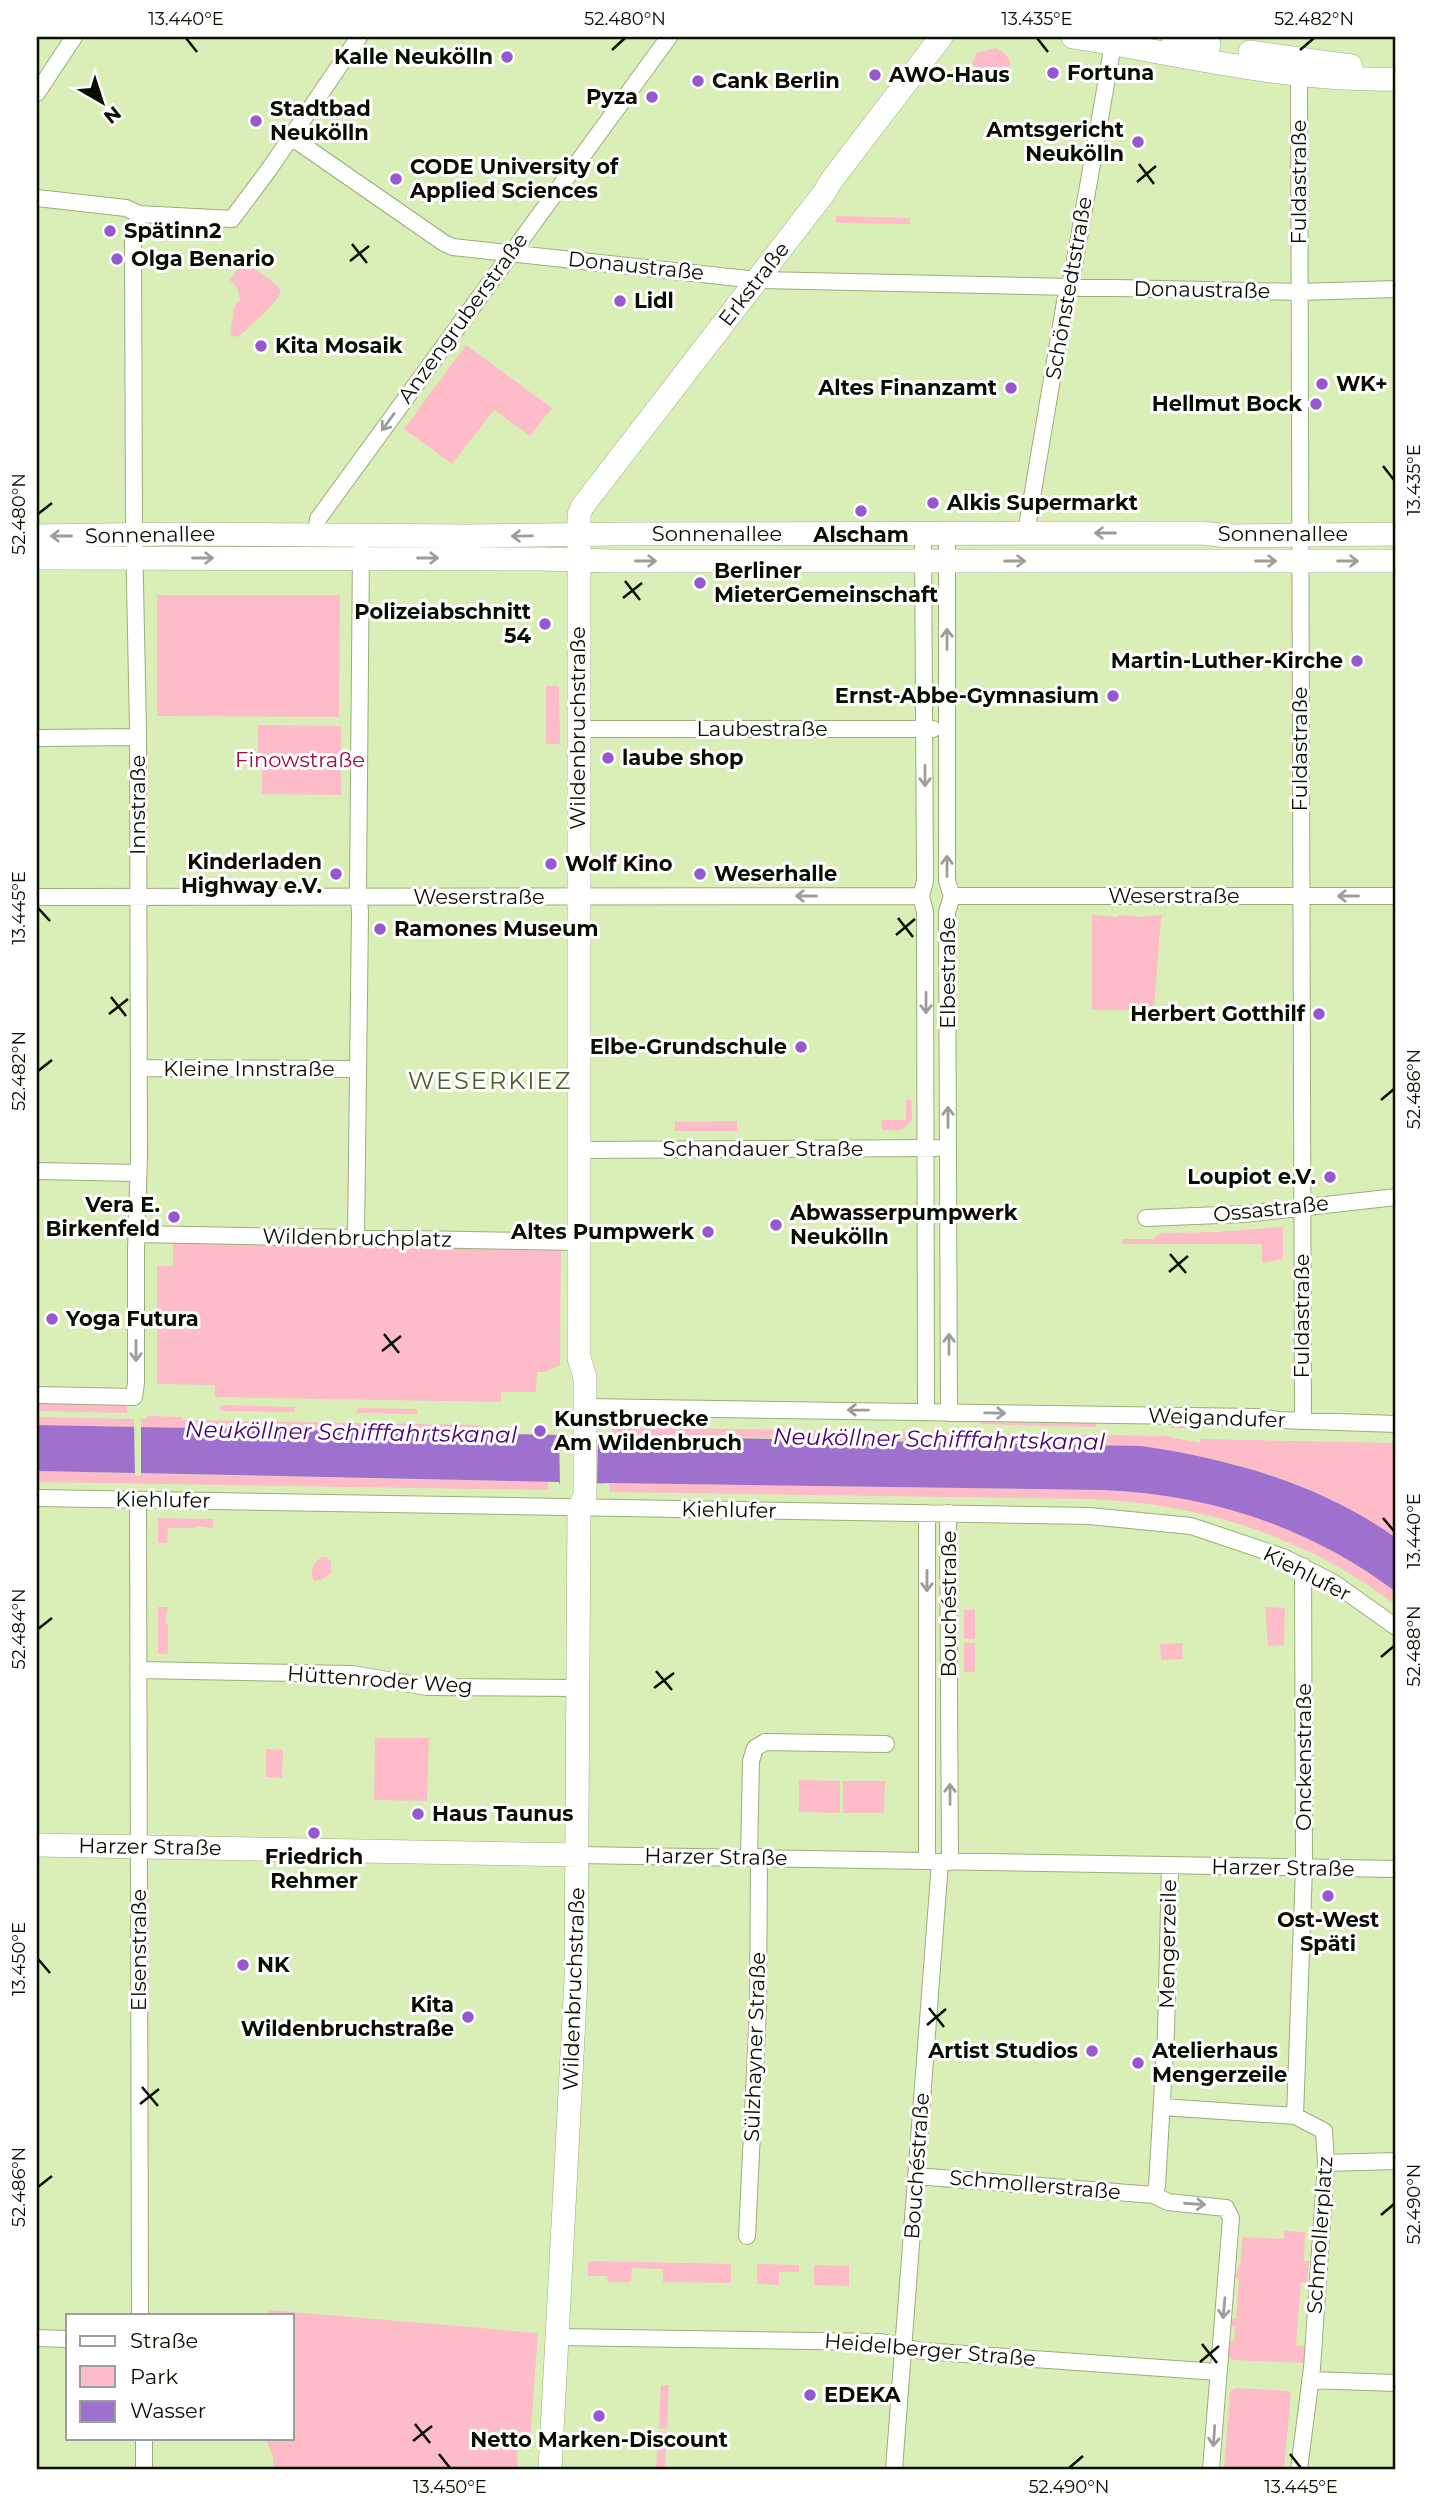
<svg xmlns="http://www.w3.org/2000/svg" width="1433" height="2506" font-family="Montserrat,sans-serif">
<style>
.green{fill:#febcc9}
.water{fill:#9f71cf}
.pier{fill:#daefb8}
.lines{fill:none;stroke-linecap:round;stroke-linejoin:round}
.street-casing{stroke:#9aae7a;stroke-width:18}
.secondary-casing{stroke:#9aae7a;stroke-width:24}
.street{stroke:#fff;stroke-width:16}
.secondary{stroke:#fff;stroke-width:23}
.oneway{stroke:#9c9f99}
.ticks{fill:none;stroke:#080e00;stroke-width:2.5}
.poi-dot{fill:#9558cf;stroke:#fff;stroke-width:2.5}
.labels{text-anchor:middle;stroke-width:6;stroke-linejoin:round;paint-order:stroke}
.poi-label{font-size:21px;font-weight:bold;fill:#080e00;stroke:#fff;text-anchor:start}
.street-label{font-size:21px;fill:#080e00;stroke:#fff}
.park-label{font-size:21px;fill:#990a46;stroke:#fff}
.water-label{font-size:23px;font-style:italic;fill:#4b0079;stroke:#fff}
.quarter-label{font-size:24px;letter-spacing:2px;fill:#4b5c2b;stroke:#fff}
.neatline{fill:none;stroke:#080e00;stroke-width:2.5}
.ticks-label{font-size:18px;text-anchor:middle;fill:#080e00}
</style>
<rect width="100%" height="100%" fill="#daefb8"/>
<path class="green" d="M 996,48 C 1006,53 1013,60 1009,72 L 999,79 L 976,70 L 972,62 L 977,53 Z
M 836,216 L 910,218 L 910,224 L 836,223 Z
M 244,260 L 278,286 L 281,292 C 275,305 250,326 238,337 L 230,335 L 234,307 L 240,299 L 237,288 L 230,280 Z
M 466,345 L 552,408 L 530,436 L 494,410 L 452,464 L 404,429 Z
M 157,595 L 340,595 L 339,717 L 157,716 Z
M 546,686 L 559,686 L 560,744 L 546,744 Z
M 258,725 L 341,726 L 341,795 L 262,794 L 262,766 L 265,766 L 265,756 L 258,756 Z
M 1092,915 L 1118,917 L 1119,915 L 1139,917 L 1163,915 L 1161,917 L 1154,1010 L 1092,1010 Z
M 906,1099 L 911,1100 L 912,1120 L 902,1130 L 882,1130 L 881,1120 L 906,1120 Z
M 737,1121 L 737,1131 L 675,1131 L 675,1122 Z
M 1283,1227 L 1283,1259 L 1262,1263 L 1262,1244 L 1122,1244 L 1122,1239 L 1153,1239 L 1161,1233 L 1218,1232 Z
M 173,1238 L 561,1245 L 560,1365 L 544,1372 L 537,1372 L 536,1392 L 501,1392 L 501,1402 L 215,1397 L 215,1385 L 157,1384 L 157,1266 L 173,1266 Z
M 37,1402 L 127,1404 L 127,1413 L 37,1411 Z
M 220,1405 L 295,1407 L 295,1412 L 220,1411 Z
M 357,1408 L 417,1409 L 417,1414 L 357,1413 Z
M 147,1416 L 182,1417 L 183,1420 L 478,1425 L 482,1426 L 482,1434 L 141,1427 L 141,1419 L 147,1419 Z
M 37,1417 L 134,1419 L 134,1427 L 37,1425 Z
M 981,1419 L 1003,1420 L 1003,1423 L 1008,1423 L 1008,1420 L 1096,1421 L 1096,1427 L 981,1424 Z
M 1172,1423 L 1255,1424 L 1281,1428 L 1171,1428 Z
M 612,1427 L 1164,1436 L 1200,1443 L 1200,1439 L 1396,1443 L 1396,1538 C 1311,1477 1207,1451 1104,1444 L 612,1435 Z
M 37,1471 L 548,1482 L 548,1490 L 37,1482 Z
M 609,1483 L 1102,1490 C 1166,1492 1233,1503 1291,1530 C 1326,1545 1357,1566 1389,1586 L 1396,1592 L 1396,1605 C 1306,1536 1197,1502 1084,1499 L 609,1492 Z
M 158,1518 L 213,1519 L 213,1528 L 197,1526 L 196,1528 L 168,1528 L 167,1543 L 158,1543 Z
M 322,1557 L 326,1557 L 331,1562 L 331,1573 L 323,1579 L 314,1581 C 309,1572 313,1562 322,1557 Z
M 158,1607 L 168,1607 L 165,1623 L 168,1624 L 168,1654 L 158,1654 Z
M 1265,1607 L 1285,1608 L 1284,1645 L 1268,1646 Z
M 964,1610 L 975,1610 L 975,1639 L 964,1639 Z
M 964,1643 L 975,1643 L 975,1672 L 964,1672 Z
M 1182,1643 L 1183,1659 L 1161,1660 L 1160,1644 Z
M 375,1738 L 429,1738 L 427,1801 L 374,1800 Z
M 266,1749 L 283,1750 L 282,1778 L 266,1777 Z
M 799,1780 L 840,1781 L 840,1813 L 799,1812 Z
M 843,1781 L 885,1781 L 884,1813 L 843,1813 Z
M 1284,2231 L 1305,2232 L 1304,2261 L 1309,2261 L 1307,2283 L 1301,2283 L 1296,2345 L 1305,2346 L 1304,2363 L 1233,2360 L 1228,2355 L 1229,2341 L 1234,2341 L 1235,2327 L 1226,2326 L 1227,2319 L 1236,2319 L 1239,2279 L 1234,2278 L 1240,2264 L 1243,2237 L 1284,2239 Z
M 588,2261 L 731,2264 L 731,2283 L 663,2282 L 663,2269 L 632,2268 L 631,2282 L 608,2282 L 607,2276 L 588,2276 Z
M 757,2264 L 799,2265 L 799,2272 L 779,2272 L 779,2285 L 757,2284 Z
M 814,2265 L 849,2266 L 849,2286 L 814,2285 Z
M 269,2310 L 538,2333 L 530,2444 L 518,2444 L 517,2469 L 273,2469 L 273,2456 L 265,2438 L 292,2438 L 292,2315 L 269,2315 Z
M 661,2385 L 669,2385 L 667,2429 L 659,2428 Z
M 1235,2388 L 1289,2391 L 1291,2394 L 1284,2469 L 1224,2469 L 1230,2392 Z
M 658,2431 L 667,2432 L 665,2469 L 656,2469 Z"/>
<path class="water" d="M 37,1425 L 1141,1446 C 1231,1459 1321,1484 1396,1538 L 1396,1592 C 1310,1527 1209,1494 1102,1490 L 609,1483 L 560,1485 L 559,1482 L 37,1471 Z"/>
<path class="pier" d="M 134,1423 L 141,1423 L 141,1476 L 135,1476 Z
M 559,1434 L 598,1435 L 597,1485 L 560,1485 Z"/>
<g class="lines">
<g class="street-casing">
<path id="street" d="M 1299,76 L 1303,1421
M 37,93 L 74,37
M 291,137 L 444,243 L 453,247 L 757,280 L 1299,292 L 1396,289
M 37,198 L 126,208 L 139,214 L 232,219 L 270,168 L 359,37
M 1026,533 L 1065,302 L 1073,272 L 1113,44
M 316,534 L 318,519 L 669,37
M 923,534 L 925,881 L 921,896 L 925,912 L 926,1412
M 947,534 L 947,881 L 952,896 L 947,912 L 949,1413
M 578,729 L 933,729
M 37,738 L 138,737
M 952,896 L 1396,896
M 37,897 L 921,896
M 139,1068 L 358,1069
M 578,1150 L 936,1148
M 37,1171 L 138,1173
M 1146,1218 L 1245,1214 L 1396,1197
M 136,1234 L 578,1242
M 356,1238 L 360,912 L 358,888 L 361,551
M 37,1395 L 134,1397 L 136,1383 L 136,1251 L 139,1156 L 138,730 L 134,535 L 133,238 L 139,214
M 585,1407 L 1256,1417 L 1279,1420 L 1396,1424
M 37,1498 L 1089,1516 L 1191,1526 L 1283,1557 L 1334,1583 L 1396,1627
M 138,1500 L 140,2315
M 927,1513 L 927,1861
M 948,1513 L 950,1862
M 139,1670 L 353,1674 L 427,1687 L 579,1688
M 579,1855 L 1396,1869
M 749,1857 L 751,1761 L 755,1748 L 765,1742 L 886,1744
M 1163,2107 L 1295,2116 L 1324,2131 L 1326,2163 L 1312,2368 L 1299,2469
M 1295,2116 L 1304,1868 L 1303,1566
M 1326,2163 L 1396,2161
M 916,2176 L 1154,2195 L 1168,2202 L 1226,2208 L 1231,2218 L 1211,2469
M 1154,2195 L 1157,2186 L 1166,2032 L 1170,1866
M 747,2236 L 758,2009 L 759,1857
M 558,2337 L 881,2342 L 922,2351 L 1218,2372
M 37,2338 L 68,2339
M 1310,2380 L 1396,2383
M 144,2469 L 144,2438
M 894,2469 L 940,1862"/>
</g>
<g class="secondary-casing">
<path id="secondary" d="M 1073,37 C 1180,54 1287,82 1396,79
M 1173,37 L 1209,45
M 1250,52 L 1351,66
M 37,536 L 167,534 L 467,536 L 616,534 L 1201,533 L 1229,536 L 1396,534
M 37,558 L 541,559 L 613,561 L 1396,561
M 37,1845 L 579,1855
M 550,2469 L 576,1980 L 579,1508 L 585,1496 L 585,1377 L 579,1358 L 579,515 L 582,507 L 824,193 L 831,181 L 941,37"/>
</g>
<use href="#street" class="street"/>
<use href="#secondary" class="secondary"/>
</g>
<defs><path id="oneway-shaft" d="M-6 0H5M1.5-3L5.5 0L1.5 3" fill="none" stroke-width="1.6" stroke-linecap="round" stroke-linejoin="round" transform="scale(1.75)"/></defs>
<g class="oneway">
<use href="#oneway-shaft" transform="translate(388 422) rotate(126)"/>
<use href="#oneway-shaft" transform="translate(1105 533) rotate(180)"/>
<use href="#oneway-shaft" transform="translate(61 536) rotate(-180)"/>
<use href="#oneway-shaft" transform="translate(522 536) rotate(179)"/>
<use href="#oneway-shaft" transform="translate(203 558)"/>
<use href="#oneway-shaft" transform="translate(428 558)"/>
<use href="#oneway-shaft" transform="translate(646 561)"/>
<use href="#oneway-shaft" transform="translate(1015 561)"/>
<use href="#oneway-shaft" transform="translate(1266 561)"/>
<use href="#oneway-shaft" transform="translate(1348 561)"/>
<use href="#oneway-shaft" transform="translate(947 639) rotate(-90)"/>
<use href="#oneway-shaft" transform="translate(925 776) rotate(90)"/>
<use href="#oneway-shaft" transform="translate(947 866) rotate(-90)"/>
<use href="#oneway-shaft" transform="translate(806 896) rotate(-180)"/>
<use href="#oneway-shaft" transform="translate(1348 896) rotate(-180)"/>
<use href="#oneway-shaft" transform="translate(926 1003) rotate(90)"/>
<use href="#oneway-shaft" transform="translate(948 1117) rotate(-90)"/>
<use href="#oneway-shaft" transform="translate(949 1344) rotate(-90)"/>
<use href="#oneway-shaft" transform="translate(136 1351) rotate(90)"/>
<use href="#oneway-shaft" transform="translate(858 1410) rotate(-179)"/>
<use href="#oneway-shaft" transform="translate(995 1413) rotate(1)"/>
<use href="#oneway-shaft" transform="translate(927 1581) rotate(90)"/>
<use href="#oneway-shaft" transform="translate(950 1794) rotate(-90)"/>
<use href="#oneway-shaft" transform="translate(1195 2204) rotate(4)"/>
<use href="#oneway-shaft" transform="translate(1224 2308) rotate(95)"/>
<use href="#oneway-shaft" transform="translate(1214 2436) rotate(94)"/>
</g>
<path class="ticks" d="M 186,38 L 197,52M 1037,38 L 1048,52M 612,50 L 625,38M 1300,50 L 1314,38M 1139,164 L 1154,184M 1137,182 L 1156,166M 352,244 L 367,263M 350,261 L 369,246M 1383,466 L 1394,480M 38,514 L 52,503M 625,581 L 640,600M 623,598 L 642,583M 38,908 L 50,921M 898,918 L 913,937M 896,935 L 915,919M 111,997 L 126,1016M 109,1014 L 128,999M 38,1071 L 52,1060M 1381,1100 L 1394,1089M 1170,1254 L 1186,1273M 1169,1272 L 1188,1256M 384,1334 L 399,1353M 382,1351 L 401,1336M 1383,1518 L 1394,1531M 38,1629 L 52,1618M 1381,1657 L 1394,1646M 656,1671 L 672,1690M 654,1688 L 674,1673M 38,1959 L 50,1973M 929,2008 L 944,2027M 927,2025 L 946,2009M 142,2087 L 158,2106M 140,2104 L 159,2089M 38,2187 L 52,2176M 1381,2215 L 1394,2204M 1202,2344 L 1217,2363M 1200,2362 L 1219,2346M 415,2424 L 430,2443M 413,2441 L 432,2426M 439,2454 L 450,2468M 1290,2454 L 1301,2468M 1069,2468 L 1083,2456"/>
<g class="poi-dot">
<circle cx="507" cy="57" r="7"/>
<circle cx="1053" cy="73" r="7"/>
<circle cx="875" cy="75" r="7"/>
<circle cx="698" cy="81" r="7"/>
<circle cx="652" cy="97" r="7"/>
<circle cx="256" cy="121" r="7"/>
<circle cx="1138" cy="142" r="7"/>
<circle cx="396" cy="179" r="7"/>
<circle cx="110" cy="231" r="7"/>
<circle cx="117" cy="259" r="7"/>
<circle cx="620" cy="301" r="7"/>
<circle cx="261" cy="346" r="7"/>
<circle cx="1322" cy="384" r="7"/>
<circle cx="1011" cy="388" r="7"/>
<circle cx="1316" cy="404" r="7"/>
<circle cx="933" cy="503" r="7"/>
<circle cx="861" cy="511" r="7"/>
<circle cx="700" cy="583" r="7"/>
<circle cx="545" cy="624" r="7"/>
<circle cx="1357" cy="661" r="7"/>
<circle cx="1113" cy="696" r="7"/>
<circle cx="608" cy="758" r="7"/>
<circle cx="551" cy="864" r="7"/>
<circle cx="336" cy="874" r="7"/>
<circle cx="700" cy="874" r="7"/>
<circle cx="380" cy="929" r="7"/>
<circle cx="1319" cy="1014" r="7"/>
<circle cx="801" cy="1047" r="7"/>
<circle cx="1330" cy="1177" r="7"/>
<circle cx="174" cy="1217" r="7"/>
<circle cx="776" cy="1225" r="7"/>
<circle cx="708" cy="1232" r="7"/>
<circle cx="52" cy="1319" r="7"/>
<circle cx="540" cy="1431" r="7"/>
<circle cx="418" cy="1814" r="7"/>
<circle cx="314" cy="1833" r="7"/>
<circle cx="1328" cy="1896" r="7"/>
<circle cx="243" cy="1965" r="7"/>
<circle cx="468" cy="2017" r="7"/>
<circle cx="1092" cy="2051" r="7"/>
<circle cx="1138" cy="2063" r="7"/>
<circle cx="810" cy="2395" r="7"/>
<circle cx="599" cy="2416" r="7"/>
</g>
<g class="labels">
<g class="poi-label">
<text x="493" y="64" text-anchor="end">Kalle Neukölln</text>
<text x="1067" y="80">Fortuna</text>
<text x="889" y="82">AWO-Haus</text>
<text x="712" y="88">Cank Berlin</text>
<text x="638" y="104" text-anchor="end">Pyza</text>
<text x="270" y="116">Stadtbad<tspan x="270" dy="24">Neukölln</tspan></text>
<text x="1124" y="137" text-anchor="end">Amtsgericht<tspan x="1124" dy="24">Neukölln</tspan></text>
<text x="410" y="174">CODE University of<tspan x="410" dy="24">Applied Sciences</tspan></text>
<text x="124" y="238">Spätinn2</text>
<text x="131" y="266">Olga Benario</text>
<text x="634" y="308">Lidl</text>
<text x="275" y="353">Kita Mosaik</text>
<text x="1336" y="391">WK+</text>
<text x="997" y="395" text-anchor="end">Altes Finanzamt</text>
<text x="1302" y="411" text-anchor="end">Hellmut Bock</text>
<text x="947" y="510">Alkis Supermarkt</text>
<text x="861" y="542" text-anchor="middle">Alscham</text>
<text x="714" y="578">Berliner<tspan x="714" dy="24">MieterGemeinschaft</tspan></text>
<text x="531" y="619" text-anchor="end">Polizeiabschnitt<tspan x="531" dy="24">54</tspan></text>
<text x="1343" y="668" text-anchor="end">Martin-Luther-Kirche</text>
<text x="1099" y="703" text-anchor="end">Ernst-Abbe-Gymnasium</text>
<text x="622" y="765">laube shop</text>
<text x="322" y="869" text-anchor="end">Kinderladen<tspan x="322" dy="24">Highway e.V.</tspan></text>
<text x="565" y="871">Wolf Kino</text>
<text x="714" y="881">Weserhalle</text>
<text x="394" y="936">Ramones Museum</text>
<text x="1305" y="1021" text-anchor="end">Herbert Gotthilf</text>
<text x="787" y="1054" text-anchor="end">Elbe-Grundschule</text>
<text x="1316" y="1184" text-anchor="end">Loupiot e.V.</text>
<text x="160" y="1212" text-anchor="end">Vera E.<tspan x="160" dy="24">Birkenfeld</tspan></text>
<text x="790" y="1220">Abwasserpumpwerk<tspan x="790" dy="24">Neukölln</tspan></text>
<text x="694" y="1239" text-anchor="end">Altes Pumpwerk</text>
<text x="66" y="1326">Yoga Futura</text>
<text x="554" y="1426">Kunstbruecke<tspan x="554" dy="24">Am Wildenbruch</tspan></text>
<text x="432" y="1821">Haus Taunus</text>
<text x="314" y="1864" text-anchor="middle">Friedrich<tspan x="314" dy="24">Rehmer</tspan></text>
<text x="1328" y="1927" text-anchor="middle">Ost-West<tspan x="1328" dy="24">Späti</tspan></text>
<text x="257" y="1972">NK</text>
<text x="454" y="2012" text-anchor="end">Kita<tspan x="454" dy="24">Wildenbruchstraße</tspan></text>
<text x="1078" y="2058" text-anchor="end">Artist Studios</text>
<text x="1152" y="2058">Atelierhaus<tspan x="1152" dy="24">Mengerzeile</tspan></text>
<text x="824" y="2402">EDEKA</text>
<text x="599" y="2447" text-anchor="middle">Netto Marken-Discount</text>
</g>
<g class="street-label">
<text transform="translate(1299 182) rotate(-90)" y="7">Fuldastraße</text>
<text transform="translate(636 266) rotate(6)" y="7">Donaustraße</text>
<text transform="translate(754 284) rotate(-52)" y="7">Erkstraße</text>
<text transform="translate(1069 288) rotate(-80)" y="7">Schönstedtstraße</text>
<text transform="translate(1202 290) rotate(1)" y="7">Donaustraße</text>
<text transform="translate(463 318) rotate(-54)" y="7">Anzengruberstraße</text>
<text x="717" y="541">Sonnenallee</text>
<text x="1283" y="541">Sonnenallee</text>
<text transform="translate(150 535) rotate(-1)" y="7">Sonnenallee</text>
<text transform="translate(578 728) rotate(-90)" y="7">Wildenbruchstraße</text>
<text x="762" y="736">Laubestraße</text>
<text transform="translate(1300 749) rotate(-90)" y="7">Fuldastraße</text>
<text transform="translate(138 805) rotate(-90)" y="7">Innstraße</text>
<text x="1174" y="903">Weserstraße</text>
<text x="479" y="904">Weserstraße</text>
<text transform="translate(948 973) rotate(-90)" y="7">Elbestraße</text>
<text x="249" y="1076">Kleine Innstraße</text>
<text x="763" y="1156">Schandauer Straße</text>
<text transform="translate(1271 1209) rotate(-6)" y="7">Ossastraße</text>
<text transform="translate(357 1238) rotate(1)" y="7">Wildenbruchplatz</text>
<text transform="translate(1302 1316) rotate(-90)" y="7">Fuldastraße</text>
<text transform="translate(1217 1418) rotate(2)" y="7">Weigandufer</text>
<text transform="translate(163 1500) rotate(1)" y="7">Kiehlufer</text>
<text transform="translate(729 1510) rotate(1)" y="7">Kiehlufer</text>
<text transform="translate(1307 1574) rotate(27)" y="7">Kiehlufer</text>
<text transform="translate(949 1604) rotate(-90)" y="7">Bouchéstraße</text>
<text transform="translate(380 1680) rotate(4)" y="7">Hüttenroder Weg</text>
<text transform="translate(1304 1757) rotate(-90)" y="7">Onckenstraße</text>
<text transform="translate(150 1847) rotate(1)" y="7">Harzer Straße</text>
<text transform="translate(716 1857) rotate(1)" y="7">Harzer Straße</text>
<text transform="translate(1283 1868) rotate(1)" y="7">Harzer Straße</text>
<text transform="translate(1168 1944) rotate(-89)" y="7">Mengerzeile</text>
<text transform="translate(139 1950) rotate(-90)" y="7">Elsenstraße</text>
<text transform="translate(574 1989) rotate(-88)" y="7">Wildenbruchstraße</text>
<text transform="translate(755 2047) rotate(-88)" y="7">Sülzhayner Straße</text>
<text transform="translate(917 2166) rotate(-86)" y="7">Bouchéstraße</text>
<text transform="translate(1035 2185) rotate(5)" y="7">Schmollerstraße</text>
<text transform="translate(1320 2235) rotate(-86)" y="7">Schmollerplatz</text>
<text transform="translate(930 2350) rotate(5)" y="7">Heidelberger Straße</text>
</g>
<g class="park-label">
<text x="300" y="767">Finowstraße</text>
</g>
<g class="water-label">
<text transform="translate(351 1432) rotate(1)" y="8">Neuköllner Schifffahrtskanal</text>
<text transform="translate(939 1439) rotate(1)" y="8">Neuköllner Schifffahrtskanal</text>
</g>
<g class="quarter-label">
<text x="490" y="1089">WESERKIEZ</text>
</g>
</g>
<rect width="1433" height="2506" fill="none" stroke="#ffffff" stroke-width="77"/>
<rect x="66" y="2314" width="228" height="126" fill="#ffffff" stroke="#9c9f99" stroke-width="2"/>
<rect x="80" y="2336" width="35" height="10" fill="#ffffff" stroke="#9c9f99" stroke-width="2"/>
<text x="130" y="2348" font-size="21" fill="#080e00">Straße</text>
<rect x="80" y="2366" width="35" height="21" fill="#febcc9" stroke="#9c9f99" stroke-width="2"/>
<text x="130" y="2384" font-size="21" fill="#080e00">Park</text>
<rect x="80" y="2401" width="35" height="21" fill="#9f71cf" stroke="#9c9f99" stroke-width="2"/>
<text x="130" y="2418" font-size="21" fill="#080e00">Wasser</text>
<g transform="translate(102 102) rotate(141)" stroke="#ffffff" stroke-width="5" paint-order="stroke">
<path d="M0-5L12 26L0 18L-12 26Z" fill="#080e00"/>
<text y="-10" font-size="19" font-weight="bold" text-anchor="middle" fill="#080e00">N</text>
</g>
<rect x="38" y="38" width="1356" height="2430" class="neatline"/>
<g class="ticks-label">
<text x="186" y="25">13.440°E</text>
<text x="625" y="25">52.480°N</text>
<text x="1037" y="25">13.435°E</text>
<text x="1314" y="25">52.482°N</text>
<text transform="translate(1414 480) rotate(-90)" y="6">13.435°E</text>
<text transform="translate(19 514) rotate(-90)" y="6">52.480°N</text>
<text transform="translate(19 908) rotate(-90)" y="6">13.445°E</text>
<text transform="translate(19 1071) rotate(-90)" y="6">52.482°N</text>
<text transform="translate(1414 1089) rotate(-90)" y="6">52.486°N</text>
<text transform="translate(1414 1531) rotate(-90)" y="6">13.440°E</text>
<text transform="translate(19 1629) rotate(-90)" y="6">52.484°N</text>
<text transform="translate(1414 1646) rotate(-90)" y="6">52.488°N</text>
<text transform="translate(19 1959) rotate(-90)" y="6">13.450°E</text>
<text transform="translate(19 2187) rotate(-90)" y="6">52.486°N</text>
<text transform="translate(1414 2204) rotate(-90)" y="6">52.490°N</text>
<text x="450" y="2493">13.450°E</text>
<text x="1069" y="2493">52.490°N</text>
<text x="1301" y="2493">13.445°E</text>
</g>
</svg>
